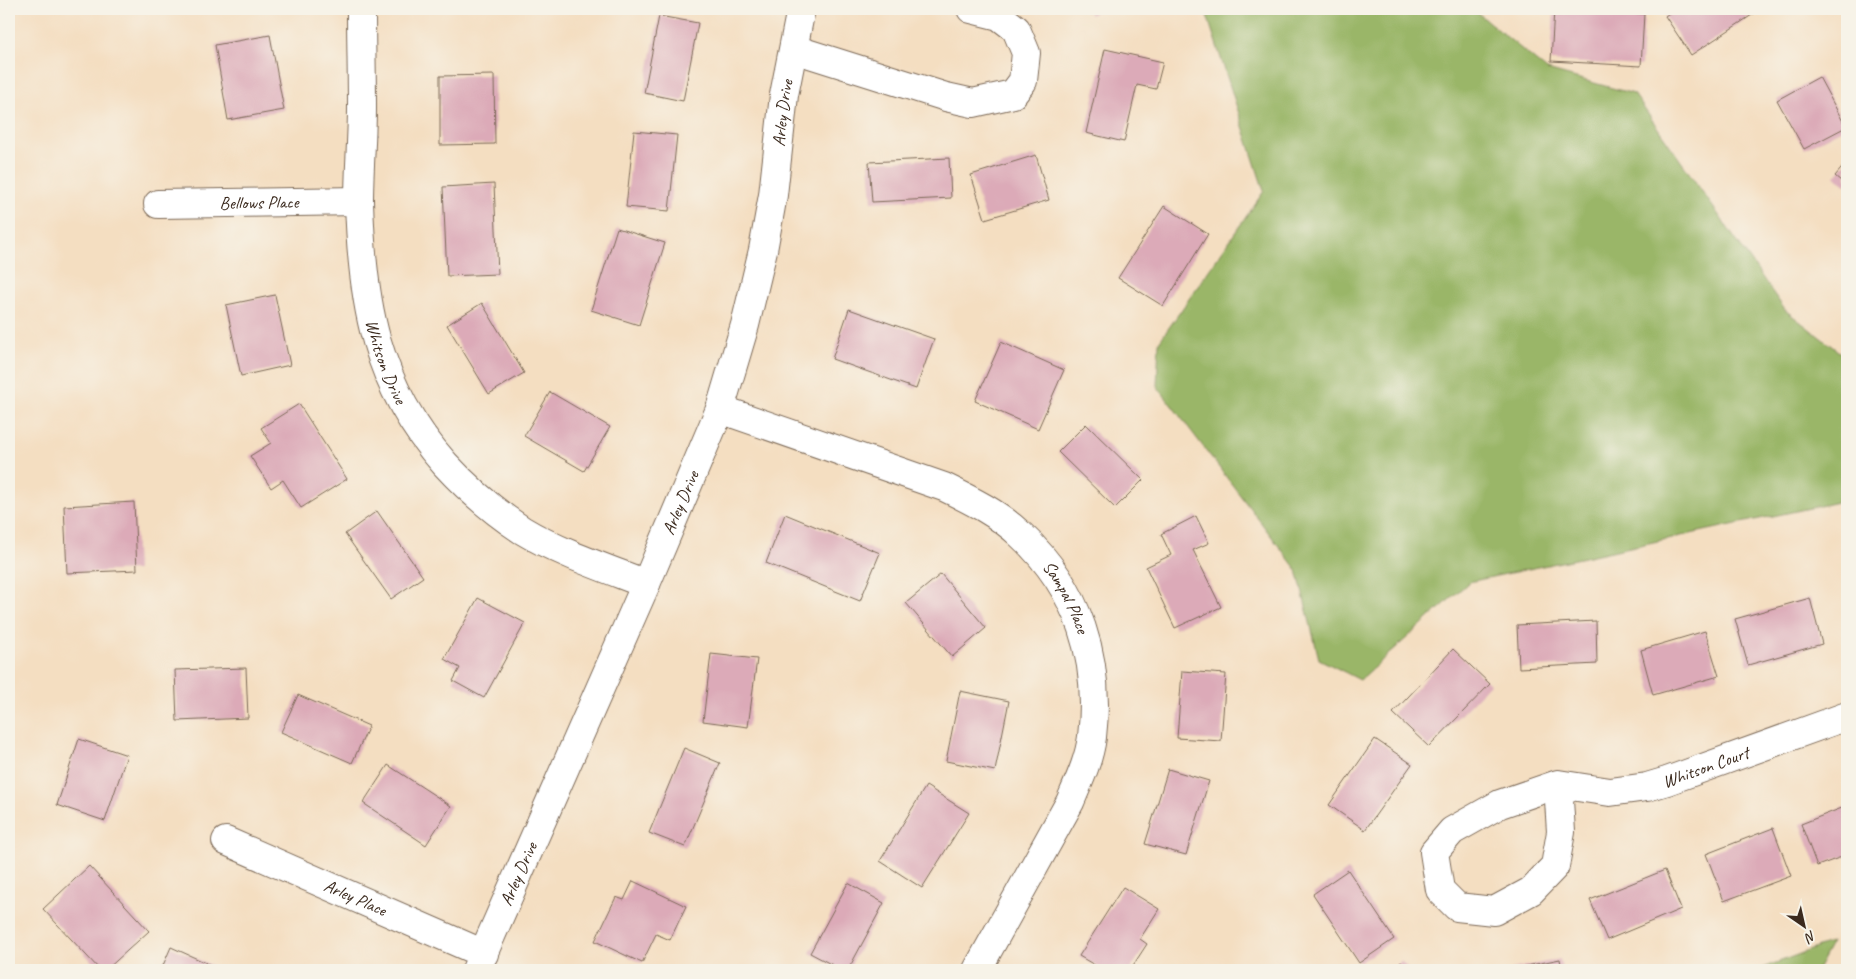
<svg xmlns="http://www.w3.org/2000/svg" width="1856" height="979" font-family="Caveat,sans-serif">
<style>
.forest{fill:#9ab667;stroke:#6a7042}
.building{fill:#dcaab8}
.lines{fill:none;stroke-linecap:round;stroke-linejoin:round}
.minor-casing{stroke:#7c6957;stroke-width:30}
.minor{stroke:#fff;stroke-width:28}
.labels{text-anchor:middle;stroke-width:4;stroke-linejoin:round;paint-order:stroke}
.street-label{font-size:18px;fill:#3b2a1e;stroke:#f7f3e8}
</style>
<rect width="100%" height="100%" fill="#f7f3e8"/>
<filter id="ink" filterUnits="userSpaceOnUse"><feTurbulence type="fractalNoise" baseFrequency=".02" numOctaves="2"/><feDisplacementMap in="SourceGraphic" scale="10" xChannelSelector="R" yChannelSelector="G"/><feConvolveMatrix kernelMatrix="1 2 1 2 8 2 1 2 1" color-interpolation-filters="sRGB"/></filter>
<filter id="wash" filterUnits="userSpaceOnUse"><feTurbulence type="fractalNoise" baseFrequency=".0096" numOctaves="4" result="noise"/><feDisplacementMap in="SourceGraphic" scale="20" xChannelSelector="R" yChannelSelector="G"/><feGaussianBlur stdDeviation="1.12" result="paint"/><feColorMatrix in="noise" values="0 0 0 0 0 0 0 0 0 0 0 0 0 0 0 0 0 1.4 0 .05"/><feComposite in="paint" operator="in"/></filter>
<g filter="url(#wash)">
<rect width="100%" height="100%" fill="#f4dec1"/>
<path class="forest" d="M 1205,9 L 1473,9 L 1547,70 L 1634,94 L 1785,310 L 1847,358 L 1847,500 L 1469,582 L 1360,680 L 1319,659 L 1297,570 L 1157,386 L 1159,342 L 1264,191 Z
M 1832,942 L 1817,970 L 1757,970 Z"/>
<g id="blocks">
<path class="building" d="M 1086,9 L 1099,9 L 1091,15 Z
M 1554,9 L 1644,14 L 1641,66 L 1551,61 Z
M 1675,9 L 1756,9 L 1758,11 L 1691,55 L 1665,16 Z
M 659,16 L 698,23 L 683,101 L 644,93 Z
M 270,35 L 284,110 L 228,120 L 215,45 Z
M 1105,49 L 1163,62 L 1156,89 L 1137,85 L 1124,142 L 1086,133 Z
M 494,75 L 495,144 L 440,145 L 440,76 Z
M 1819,77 L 1846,127 L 1804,149 L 1777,100 Z
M 634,131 L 677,135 L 669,211 L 626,207 Z
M 1036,155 L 1049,200 L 985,219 L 971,175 Z
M 949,158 L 951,198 L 872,202 L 869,162 Z
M 1847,162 L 1847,186 L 1835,176 Z
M 494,184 L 498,274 L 447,276 L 443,187 Z
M 1164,206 L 1208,234 L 1163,306 L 1118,278 Z
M 617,228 L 665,243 L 639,325 L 591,310 Z
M 275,295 L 290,365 L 241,376 L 226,305 Z
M 482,303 L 524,373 L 489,394 L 447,325 Z
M 849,309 L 934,339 L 916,389 L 832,359 Z
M 1001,342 L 1064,370 L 1038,429 L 975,401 Z
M 550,392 L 610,427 L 584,471 L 524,436 Z
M 299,404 L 347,479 L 301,508 L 283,480 L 271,488 L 250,456 L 271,443 L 261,428 Z
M 1086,424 L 1143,480 L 1115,508 L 1058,452 Z
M 134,502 L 137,570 L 67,573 L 64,506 Z
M 377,511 L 423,577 L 391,599 L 345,534 Z
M 785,514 L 880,553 L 860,601 L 766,563 Z
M 1196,516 L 1209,543 L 1193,550 L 1221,607 L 1175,628 L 1146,567 L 1171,555 L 1161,534 Z
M 941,574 L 986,628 L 952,657 L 906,603 Z
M 478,598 L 525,623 L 484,698 L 453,681 L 460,668 L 444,659 Z
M 1810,598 L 1822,644 L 1748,665 L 1735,619 Z
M 1596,621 L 1597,664 L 1519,668 L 1517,625 Z
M 1705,631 L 1719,676 L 1653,695 L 1641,650 Z
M 1453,649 L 1490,684 L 1429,747 L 1393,713 Z
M 711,654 L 757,659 L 748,727 L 703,721 Z
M 246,668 L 248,718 L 177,721 L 175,670 Z
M 1182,671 L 1226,674 L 1221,741 L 1177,738 Z
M 960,691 L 1009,701 L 995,771 L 946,761 Z
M 298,695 L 369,726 L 352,763 L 281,732 Z
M 79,739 L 127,755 L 105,821 L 57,805 Z
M 1375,739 L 1412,764 L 1365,830 L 1329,805 Z
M 684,748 L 720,763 L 685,847 L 649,833 Z
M 388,765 L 451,806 L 426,845 L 363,803 Z
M 1168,769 L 1209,781 L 1186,855 L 1145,844 Z
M 926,786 L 969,813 L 922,888 L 880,861 Z
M 1847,806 L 1847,855 L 1817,866 L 1801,824 Z
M 1773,828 L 1791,876 L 1724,901 L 1706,854 Z
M 89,866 L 149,931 L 106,970 L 100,970 L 43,909 Z
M 1348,870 L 1394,939 L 1359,963 L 1313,894 Z
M 1665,870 L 1681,909 L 1607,940 L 1590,900 Z
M 633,881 L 686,906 L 670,940 L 656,934 L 642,963 L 595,941 L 616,897 L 624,900 Z
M 848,883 L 884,903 L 848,970 L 842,970 L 810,953 Z
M 1123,887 L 1159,909 L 1140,939 L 1147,944 L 1130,970 L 1103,970 L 1079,956 Z
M 171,947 L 222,970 L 161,970 Z
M 1560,959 L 1562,970 L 1512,970 L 1512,969 Z
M 1401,961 L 1409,970 L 1392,970 Z"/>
</g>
</g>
<g filter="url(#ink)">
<use href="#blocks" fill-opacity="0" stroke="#7c6957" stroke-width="1"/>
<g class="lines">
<g class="minor-casing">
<g id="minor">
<path id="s1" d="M 361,9 C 361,41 362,74 362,107 C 362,138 359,170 359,201 C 362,303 375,385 445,464 C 468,489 493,511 522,530 C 560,553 605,568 646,584"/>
<path d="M 794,49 L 946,97 L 973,103 L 1013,94 L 1023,81 L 1026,53 L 1016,29 L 999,16 L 971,9"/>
<path id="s2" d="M 158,204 L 359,201"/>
<path id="s3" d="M 720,409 L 944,487 C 971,500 999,514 1021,535 C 1079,589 1101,660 1092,737 C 1089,760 1079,781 1070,802 L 977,970"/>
<path id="s4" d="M 1558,784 L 1561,832 L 1555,866 L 1531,891 L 1494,911 L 1457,907 L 1440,890 L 1434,852 L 1452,831 L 1500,804 L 1558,784 L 1610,792 L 1647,787 L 1667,781 L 1847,716"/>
<path id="s5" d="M 226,841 L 484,954"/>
<path id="s6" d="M 476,970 L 646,584 L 720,409 L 745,325 L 763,250 L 773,195 L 784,95 L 801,9"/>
</g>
</g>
<use href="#minor" class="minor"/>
</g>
</g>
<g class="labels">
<g class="street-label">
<text dy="6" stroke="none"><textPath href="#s6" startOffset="915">Arley Drive</textPath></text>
<text dy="6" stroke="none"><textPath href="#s2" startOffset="101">Bellows Place</textPath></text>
<text dy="6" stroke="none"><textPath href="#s1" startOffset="356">Whitson Drive</textPath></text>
<text dy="6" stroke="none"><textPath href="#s6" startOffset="510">Arley Drive</textPath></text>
<text dy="6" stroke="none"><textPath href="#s3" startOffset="406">Sampal Place</textPath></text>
<text dy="6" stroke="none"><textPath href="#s4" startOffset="555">Whitson Court</textPath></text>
<text dy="6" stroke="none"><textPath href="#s6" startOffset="105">Arley Drive</textPath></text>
<text dy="6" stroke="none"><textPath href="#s5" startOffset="141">Arley Place</textPath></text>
</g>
</g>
<rect width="1856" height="979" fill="none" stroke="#f7f3e8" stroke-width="30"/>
<g transform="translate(1804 926) rotate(146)" stroke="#f7f3e8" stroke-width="4" paint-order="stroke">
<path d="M0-4L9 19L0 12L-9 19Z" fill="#3b2a1e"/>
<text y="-8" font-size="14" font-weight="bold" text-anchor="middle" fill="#3b2a1e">N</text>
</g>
</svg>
